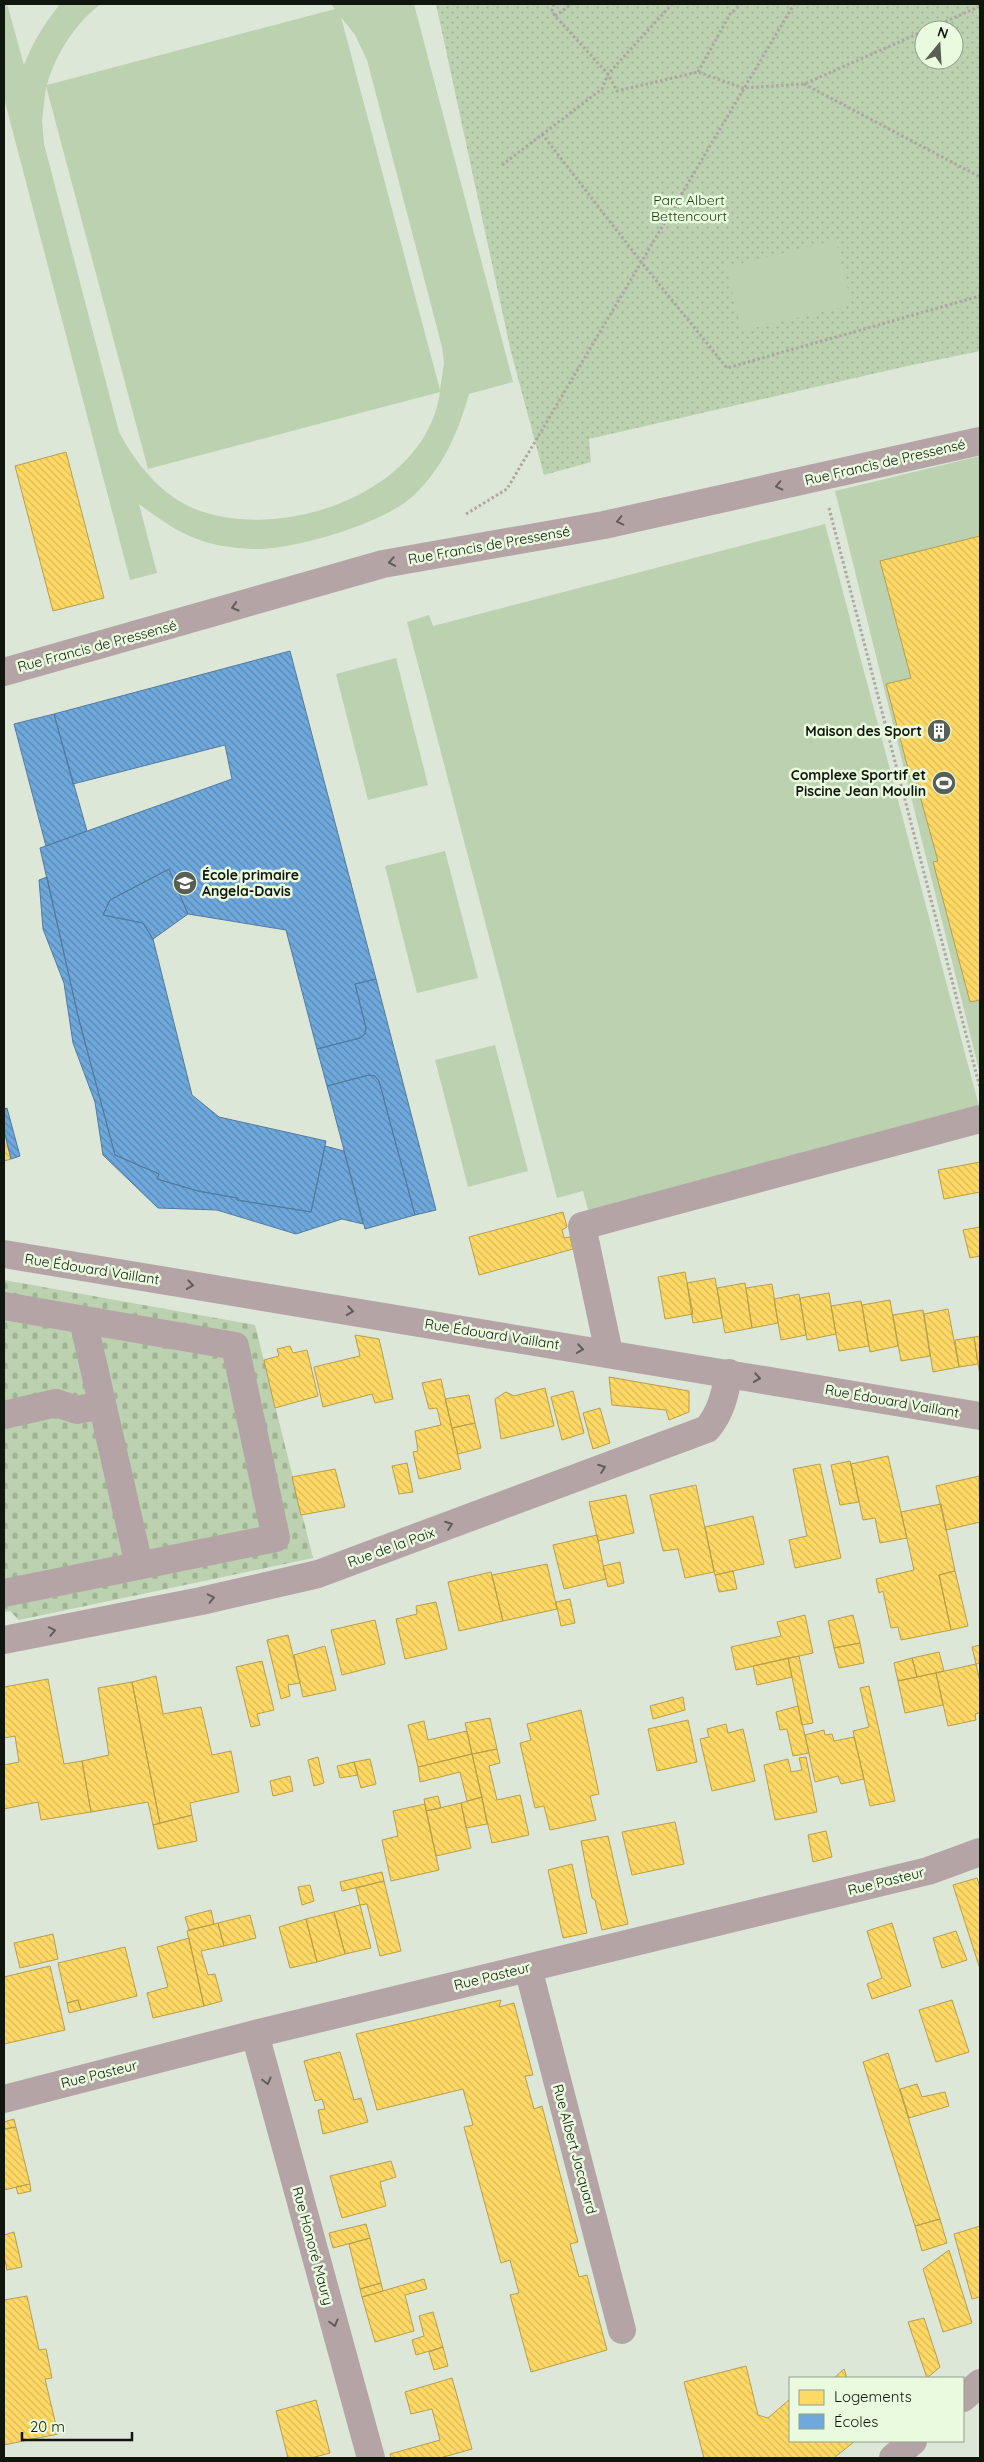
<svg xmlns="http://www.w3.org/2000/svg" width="984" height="2462" font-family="Quicksand,sans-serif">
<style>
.cemetery{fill:url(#cemetery-stones)}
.park{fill:url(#park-dots);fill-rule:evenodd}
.pitch{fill:#bbd1af;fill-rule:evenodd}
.homes{fill:url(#homes-back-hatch);stroke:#b79e4b}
.schools{fill:url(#schools-back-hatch);stroke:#527c9e}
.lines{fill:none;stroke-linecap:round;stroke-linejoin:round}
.path{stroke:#ada6a3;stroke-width:3;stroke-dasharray:2.5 2.5;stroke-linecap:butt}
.minor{stroke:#b4a4a6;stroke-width:28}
.oneway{stroke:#625d5a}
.labels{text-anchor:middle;stroke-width:5;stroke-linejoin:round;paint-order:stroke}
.park-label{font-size:14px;fill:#1e3b06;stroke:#e9fadf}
.street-label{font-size:14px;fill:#10160d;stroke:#e9fadf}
.poi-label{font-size:14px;font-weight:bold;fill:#10160d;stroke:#e9fadf;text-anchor:end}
</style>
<defs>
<pattern id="cemetery-stones" width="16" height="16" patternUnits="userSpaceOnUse" patternTransform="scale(1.25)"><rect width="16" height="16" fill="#bbd1af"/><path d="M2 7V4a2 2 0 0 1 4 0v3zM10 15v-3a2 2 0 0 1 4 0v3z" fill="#a0b395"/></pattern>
<pattern id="park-dots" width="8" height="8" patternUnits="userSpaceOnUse" patternTransform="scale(1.25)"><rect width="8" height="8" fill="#bbd1af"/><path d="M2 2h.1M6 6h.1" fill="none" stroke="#a0b395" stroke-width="1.8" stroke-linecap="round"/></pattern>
<pattern id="homes-back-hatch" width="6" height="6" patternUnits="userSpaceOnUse" patternTransform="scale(1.25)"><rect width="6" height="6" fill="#ffd966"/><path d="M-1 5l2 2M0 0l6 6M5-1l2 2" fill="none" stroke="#daba57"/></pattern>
<pattern id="schools-back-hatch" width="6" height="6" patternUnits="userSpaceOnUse" patternTransform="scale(1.25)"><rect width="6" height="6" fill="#6fa8dc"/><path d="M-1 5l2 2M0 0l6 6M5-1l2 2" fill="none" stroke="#5a88b1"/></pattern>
</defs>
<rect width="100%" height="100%" fill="#dde7d8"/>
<path class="cemetery" d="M 4,1280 L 255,1325 L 313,1558 L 19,1620 L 10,1611 L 4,1612 Z"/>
<path class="park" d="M 436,4 L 980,4 L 980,351 L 903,367 L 589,439 L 591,462 L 544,475 L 511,352 ZM 924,30 L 954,30 L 954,60 L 924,60 Z"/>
<path class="pitch" d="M 4,4 L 7,4 L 24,65 C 33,42 44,24 60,4 L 101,4 C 76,22 55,55 47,85 L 335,9 L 331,4 L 414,4 L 513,382 L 469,394 C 458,433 443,468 413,496 C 385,522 310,544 272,548 C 250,551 218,547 197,539 C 175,531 157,517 139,504 L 157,573 L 130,580 L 4,98 ZM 341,17 L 355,35 L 367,60 L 442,347 L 444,363 L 440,390 ZM 46,86 L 148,469 L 440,392 C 426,494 281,543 195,509 C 161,495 136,464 119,432 L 44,144 L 42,121 Z
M 836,240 L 852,305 L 742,331 L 726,267 Z
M 980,456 L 980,1074 L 835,491 Z
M 825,524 L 980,1110 L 589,1213 L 583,1191 L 557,1198 L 407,622 L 429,615 L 433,626 Z
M 396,658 L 428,785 L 368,800 L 336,674 Z
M 445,851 L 478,978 L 417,993 L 385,866 Z
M 495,1045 L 528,1171 L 468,1187 L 435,1060 Z"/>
<path class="homes" d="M 66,452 L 104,598 L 53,611 L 15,466 Z
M 980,536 L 980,1000 L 970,1002 L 933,862 L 938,861 L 915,778 L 911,780 L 886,684 L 911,678 L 880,561 Z
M 4,1130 L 11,1159 L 4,1161 Z
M 980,1162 L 980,1192 L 944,1199 L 938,1170 Z
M 563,1212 L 567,1227 L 562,1230 L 564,1238 L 570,1237 L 573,1249 L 479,1275 L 469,1237 Z
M 980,1227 L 980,1256 L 970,1258 L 963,1230 Z
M 685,1272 L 693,1314 L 665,1319 L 658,1277 Z
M 715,1278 L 722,1318 L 693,1323 L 687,1283 Z
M 745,1283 L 752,1328 L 725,1333 L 717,1288 Z
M 772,1284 L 778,1323 L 752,1328 L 746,1288 Z
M 829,1293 L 836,1334 L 807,1340 L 800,1298 Z
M 799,1294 L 806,1335 L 781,1340 L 774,1299 Z
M 890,1300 L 898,1346 L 870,1352 L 862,1305 Z
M 861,1301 L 869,1346 L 839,1351 L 831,1306 Z
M 948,1309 L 959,1367 L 933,1372 L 924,1314 Z
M 923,1310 L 930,1356 L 901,1361 L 893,1315 Z
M 355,1335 L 379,1339 L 393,1399 L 375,1403 L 372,1394 L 323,1407 L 314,1367 L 360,1356 Z
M 980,1336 L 980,1376 L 974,1337 Z
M 974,1337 L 978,1364 L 959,1367 L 955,1340 Z
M 290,1346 L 293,1353 L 307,1350 L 318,1396 L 275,1408 L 264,1360 L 279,1356 L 277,1349 Z
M 609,1377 L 689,1391 L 689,1412 L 669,1420 L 666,1410 L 612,1405 Z
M 441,1379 L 461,1469 L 419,1479 L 413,1452 L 418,1451 L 415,1431 L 441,1425 L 437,1408 L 429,1409 L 422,1383 Z
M 545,1388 L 554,1426 L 501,1439 L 495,1399 L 506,1392 L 514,1396 Z
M 573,1391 L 584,1433 L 562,1440 L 551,1397 Z
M 469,1395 L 475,1423 L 452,1428 L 445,1399 Z
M 600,1408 L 610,1443 L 593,1449 L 583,1413 Z
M 475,1423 L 481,1448 L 458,1454 L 452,1428 Z
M 888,1456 L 907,1538 L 880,1543 L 875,1518 L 863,1520 L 851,1464 Z
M 850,1461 L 859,1502 L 840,1505 L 831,1465 Z
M 407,1463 L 413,1492 L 399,1494 L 392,1466 Z
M 820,1464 L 841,1558 L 795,1568 L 789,1540 L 807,1536 L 793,1469 Z
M 335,1469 L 345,1507 L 301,1515 L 292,1477 Z
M 979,1476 L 980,1522 L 946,1530 L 936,1486 Z
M 696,1485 L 714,1572 L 685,1578 L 678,1549 L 663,1551 L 650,1495 Z
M 626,1495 L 634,1533 L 598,1541 L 589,1502 Z
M 941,1504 L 955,1571 L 939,1575 L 951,1630 L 901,1640 L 898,1627 L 891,1628 L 883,1591 L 879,1593 L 876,1579 L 914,1570 L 901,1512 Z
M 753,1516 L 764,1564 L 715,1575 L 705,1527 Z
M 597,1535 L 606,1579 L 564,1589 L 553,1545 Z
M 620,1562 L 624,1583 L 608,1587 L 603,1566 Z
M 547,1564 L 557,1609 L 503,1621 L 492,1575 Z
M 733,1571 L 737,1589 L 719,1592 L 715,1575 Z
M 955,1571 L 968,1626 L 951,1630 L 939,1575 Z
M 491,1572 L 503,1621 L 459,1631 L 448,1582 Z
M 570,1599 L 575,1623 L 561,1626 L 556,1602 Z
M 436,1602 L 447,1649 L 405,1659 L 396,1619 L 417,1614 L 416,1606 Z
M 805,1615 L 813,1653 L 736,1670 L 731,1647 L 781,1636 L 777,1622 Z
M 853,1615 L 860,1643 L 834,1648 L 828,1621 Z
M 375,1620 L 385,1664 L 342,1675 L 331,1630 Z
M 288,1635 L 300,1683 L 288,1685 L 290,1696 L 281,1699 L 267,1640 Z
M 860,1643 L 864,1663 L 839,1668 L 834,1648 Z
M 980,1645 L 980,1663 L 976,1664 L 972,1647 Z
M 325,1646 L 336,1690 L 303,1697 L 294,1655 Z
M 939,1652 L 944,1671 L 917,1677 L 912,1658 Z
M 799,1656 L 813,1723 L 802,1725 L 788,1658 Z
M 788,1658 L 792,1677 L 757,1685 L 753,1666 Z
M 912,1658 L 917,1677 L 898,1681 L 894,1663 Z
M 262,1661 L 274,1710 L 257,1714 L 260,1725 L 251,1727 L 236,1667 Z
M 976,1664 L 980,1682 L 980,1713 L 975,1714 L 976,1720 L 948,1726 L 936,1673 Z
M 936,1673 L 943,1705 L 905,1713 L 898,1681 Z
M 156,1676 L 163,1714 L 201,1707 L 212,1755 L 231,1751 L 239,1792 L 190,1803 L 192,1815 L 160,1823 L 132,1682 Z
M 48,1679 L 64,1764 L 82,1761 L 91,1812 L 41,1820 L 38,1802 L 4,1809 L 4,1765 L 19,1762 L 15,1736 L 4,1738 L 4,1687 Z
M 132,1682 L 160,1823 L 153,1825 L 148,1802 L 91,1812 L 82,1761 L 109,1755 L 98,1688 Z
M 869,1686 L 895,1801 L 870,1806 L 853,1731 L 869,1727 L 860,1688 Z
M 683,1697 L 685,1710 L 653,1719 L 650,1706 Z
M 798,1706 L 809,1753 L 793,1756 L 787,1729 L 780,1730 L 776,1712 Z
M 581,1710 L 599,1794 L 590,1796 L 596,1820 L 550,1830 L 544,1806 L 535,1808 L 520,1743 L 531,1740 L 527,1724 Z
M 490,1718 L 497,1749 L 472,1754 L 465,1723 Z
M 688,1720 L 697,1762 L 657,1771 L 648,1729 Z
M 424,1721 L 428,1740 L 467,1731 L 472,1754 L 418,1767 L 408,1725 Z
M 726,1724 L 728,1733 L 743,1729 L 755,1781 L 712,1791 L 700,1739 L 709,1737 L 707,1729 Z
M 824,1730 L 825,1735 L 832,1734 L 834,1741 L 854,1737 L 864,1779 L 841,1784 L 838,1776 L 815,1782 L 805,1735 Z
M 497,1749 L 500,1763 L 489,1766 L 497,1800 L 520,1795 L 529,1835 L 492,1843 L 472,1754 Z
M 472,1754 L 482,1797 L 467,1801 L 460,1772 L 420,1782 L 418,1767 Z
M 318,1757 L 324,1783 L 314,1786 L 308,1760 Z
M 806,1757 L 817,1812 L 775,1820 L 764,1765 L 788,1759 L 791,1772 L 802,1770 L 799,1758 Z
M 370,1759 L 376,1784 L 361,1788 L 354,1762 Z
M 354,1762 L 358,1775 L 340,1778 L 337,1766 Z
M 290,1776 L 293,1791 L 273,1796 L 270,1781 Z
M 438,1796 L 441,1808 L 426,1811 L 424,1799 Z
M 482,1797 L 487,1824 L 466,1828 L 461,1803 Z
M 461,1803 L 471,1848 L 436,1856 L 426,1811 Z
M 425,1804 L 439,1870 L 391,1881 L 382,1840 L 398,1836 L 393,1811 Z
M 192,1815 L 197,1841 L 158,1849 L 153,1825 Z
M 675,1822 L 684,1864 L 632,1875 L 622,1832 Z
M 826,1831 L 832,1857 L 813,1862 L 808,1835 Z
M 608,1836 L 628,1924 L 602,1930 L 595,1900 L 592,1898 L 581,1841 Z
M 572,1864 L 587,1933 L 563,1938 L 548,1870 Z
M 382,1872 L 384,1881 L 342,1891 L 340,1882 Z
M 977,1878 L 980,1887 L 980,1969 L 953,1885 Z
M 384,1881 L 401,1951 L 380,1956 L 367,1904 L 360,1905 L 356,1888 Z
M 310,1885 L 314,1901 L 302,1905 L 298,1887 Z
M 360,1905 L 371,1948 L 345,1954 L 334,1912 Z
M 211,1910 L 214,1924 L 189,1930 L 185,1917 Z
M 334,1912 L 345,1954 L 317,1962 L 306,1919 Z
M 250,1915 L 256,1938 L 224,1946 L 218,1923 Z
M 306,1919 L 317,1962 L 290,1968 L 279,1927 Z
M 218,1923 L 224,1946 L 201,1951 L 208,1975 L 215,1974 L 222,2001 L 204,2006 L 187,1931 Z
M 892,1923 L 911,1986 L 872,1999 L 867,1984 L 882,1978 L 867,1931 Z
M 956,1931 L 967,1960 L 942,1968 L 933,1938 Z
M 53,1934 L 58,1959 L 20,1968 L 14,1943 Z
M 189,1938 L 204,2006 L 153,2018 L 147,1993 L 168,1987 L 157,1947 Z
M 125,1947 L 137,1996 L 81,2010 L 78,2000 L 67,2003 L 58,1963 Z
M 50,1966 L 65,2030 L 4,2044 L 4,1977 Z
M 78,2000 L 81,2010 L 69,2013 L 67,2003 Z
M 501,2000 L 499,2007 L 514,2003 L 533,2075 L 525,2076 L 534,2109 L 542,2106 L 578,2242 L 570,2244 L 579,2277 L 587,2275 L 607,2350 L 531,2372 L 510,2295 L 519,2293 L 510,2260 L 501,2263 L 464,2127 L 473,2125 L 463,2089 L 377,2110 L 356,2034 Z
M 952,2000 L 969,2052 L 936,2062 L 919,2010 Z
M 340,2052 L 354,2100 L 361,2098 L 368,2122 L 323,2134 L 318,2110 L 325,2109 L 322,2099 L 315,2101 L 304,2061 Z
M 888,2053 L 940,2219 L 915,2226 L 863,2062 Z
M 917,2084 L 922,2097 L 945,2092 L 949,2106 L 909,2118 L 900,2089 Z
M 14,2119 L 16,2127 L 4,2129 L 4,2122 Z
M 16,2127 L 30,2184 L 4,2190 L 4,2129 Z
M 391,2161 L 396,2177 L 380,2182 L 386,2206 L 342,2218 L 330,2176 Z
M 30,2184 L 31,2191 L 18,2194 L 16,2187 Z
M 940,2219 L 947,2243 L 922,2251 L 915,2226 Z
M 366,2224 L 370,2238 L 333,2248 L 329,2233 Z
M 980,2226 L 980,2297 L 972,2299 L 954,2234 Z
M 14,2232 L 22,2267 L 7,2270 L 4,2256 L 4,2235 Z
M 370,2238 L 381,2283 L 360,2289 L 349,2244 Z
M 949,2250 L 972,2323 L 943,2332 L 923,2269 Z
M 424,2279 L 427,2289 L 405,2295 L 414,2331 L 375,2342 L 362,2297 Z
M 381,2283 L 383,2291 L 362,2297 L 360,2289 Z
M 27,2296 L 39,2350 L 46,2349 L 52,2378 L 45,2379 L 58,2434 L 4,2445 L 4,2300 Z
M 433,2312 L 443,2347 L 416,2355 L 412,2340 L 424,2336 L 419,2316 Z
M 924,2318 L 940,2367 L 927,2378 L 908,2322 Z
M 443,2347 L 448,2366 L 434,2370 L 429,2352 Z
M 746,2366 L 758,2415 L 768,2418 L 790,2399 L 790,2441 L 855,2441 L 834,2458 L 704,2458 L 684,2382 Z
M 844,2369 L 847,2378 L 834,2378 Z
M 452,2378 L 472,2449 L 440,2458 L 391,2458 L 390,2454 L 440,2440 L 432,2409 L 411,2414 L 405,2392 Z
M 316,2400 L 330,2453 L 311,2458 L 288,2458 L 276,2411 Z"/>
<path class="schools" d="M 290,651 L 376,979 L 355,984 L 366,1028 L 365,1034 L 360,1038 L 317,1049 L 286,930 L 188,914 L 169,869 L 110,900 L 103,915 L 143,923 L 153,939 L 192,1095 L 219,1117 L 326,1141 L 311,1212 L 237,1200 L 237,1198 L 198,1191 L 157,1179 L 159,1174 L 115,1155 L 78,1016 L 40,848 L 232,779 L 225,745 L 73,784 L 54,714 Z
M 54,714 L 87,831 L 46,846 L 14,724 Z
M 169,869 L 188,914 L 153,939 L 143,923 L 103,915 L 110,900 Z
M 47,877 L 78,1016 L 115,1155 L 159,1174 L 157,1179 L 198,1191 L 237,1198 L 237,1200 L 311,1212 L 325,1146 L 344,1151 L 363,1224 L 342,1219 L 296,1234 L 217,1210 L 158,1208 L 103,1155 L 95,1102 L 73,1043 L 64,983 L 43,929 L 39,880 Z
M 376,979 L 436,1210 L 415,1215 L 379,1081 L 375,1076 L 369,1075 L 327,1086 L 317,1049 L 360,1038 L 365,1034 L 366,1028 L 355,984 Z
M 369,1075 L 375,1076 L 379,1081 L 415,1215 L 365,1229 L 327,1086 Z
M 7,1108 L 20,1156 L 11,1159 L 4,1130 L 4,1109 Z"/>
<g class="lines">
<path class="path" d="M 554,4 L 552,10 L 555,16 L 608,74 L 617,91 L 698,72 L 743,88 L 804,84 L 924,31
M 555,16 L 572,4
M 927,30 L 980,6
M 698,72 L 730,14 L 741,4
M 804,84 L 980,177
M 542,134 L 642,263 L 727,368 L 980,296
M 502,165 L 602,89 L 608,74 L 672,4
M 829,508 L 980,1088
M 466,514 L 507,489 L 794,4"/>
<path class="minor" d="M 4,672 L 383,564 L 604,525 L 980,441
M 4,1254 L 980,1416
M 4,1306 L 235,1346 L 276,1538 L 4,1593
M 83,1320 L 139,1565
M 609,1353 L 582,1226 L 980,1119
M 4,1415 L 56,1403 L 77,1410 L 101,1405
M 4,1640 L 201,1601 L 318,1574 L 707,1429 C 721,1413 725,1394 729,1373
M 528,1968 L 622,2330
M 255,2034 L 371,2458
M 4,2099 L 255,2034 L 928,1871 L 980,1852
M 963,2398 L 980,2383
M 893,2458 L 913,2441"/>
</g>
<defs><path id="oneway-chevron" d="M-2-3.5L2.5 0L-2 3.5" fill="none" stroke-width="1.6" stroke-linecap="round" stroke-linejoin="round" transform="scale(1.25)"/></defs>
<g class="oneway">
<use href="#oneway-chevron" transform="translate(779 486) rotate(167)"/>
<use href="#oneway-chevron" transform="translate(620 521) rotate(167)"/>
<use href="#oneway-chevron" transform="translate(392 562) rotate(170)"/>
<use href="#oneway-chevron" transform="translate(235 607) rotate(164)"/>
<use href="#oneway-chevron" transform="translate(190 1285) rotate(9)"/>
<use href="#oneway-chevron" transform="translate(350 1311) rotate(9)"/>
<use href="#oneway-chevron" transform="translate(580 1349) rotate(9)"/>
<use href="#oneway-chevron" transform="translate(757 1378) rotate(9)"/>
<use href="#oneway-chevron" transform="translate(602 1468) rotate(-20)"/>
<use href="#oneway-chevron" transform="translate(449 1525) rotate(-20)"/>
<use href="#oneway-chevron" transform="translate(211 1598) rotate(-13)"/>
<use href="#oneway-chevron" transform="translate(52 1631) rotate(-11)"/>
<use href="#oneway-chevron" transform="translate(267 2081) rotate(75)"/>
<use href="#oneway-chevron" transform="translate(334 2323) rotate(75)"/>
</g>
<defs>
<g id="building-disc" transform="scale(1.25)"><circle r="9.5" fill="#585f54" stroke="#e9fadf"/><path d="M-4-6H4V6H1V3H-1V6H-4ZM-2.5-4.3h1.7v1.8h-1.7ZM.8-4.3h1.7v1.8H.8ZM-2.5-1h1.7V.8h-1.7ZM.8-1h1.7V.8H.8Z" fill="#fff"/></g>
<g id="stadium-disc" transform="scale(1.25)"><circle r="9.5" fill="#585f54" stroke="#e9fadf"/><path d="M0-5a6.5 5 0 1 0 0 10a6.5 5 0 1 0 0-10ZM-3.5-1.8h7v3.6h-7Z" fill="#fff"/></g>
<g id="school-disc" transform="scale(1.25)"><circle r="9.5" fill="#585f54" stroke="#e9fadf"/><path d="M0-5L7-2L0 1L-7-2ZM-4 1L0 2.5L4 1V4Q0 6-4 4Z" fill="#fff"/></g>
</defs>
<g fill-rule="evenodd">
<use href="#building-disc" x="939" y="731"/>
<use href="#stadium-disc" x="944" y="783"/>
<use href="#school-disc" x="185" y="883"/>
</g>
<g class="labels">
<g class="park-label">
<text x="689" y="205">Parc Albert<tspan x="689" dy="16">Bettencourt</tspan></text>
</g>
<g class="street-label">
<text transform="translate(885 462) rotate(-13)" y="5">Rue Francis de Pressensé</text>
<text transform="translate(489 545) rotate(-10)" y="5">Rue Francis de Pressensé</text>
<text transform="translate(97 646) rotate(-15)" y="5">Rue Francis de Pressensé</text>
<text transform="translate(92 1269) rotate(9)" y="5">Rue Édouard Vaillant</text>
<text transform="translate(492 1334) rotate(9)" y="5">Rue Édouard Vaillant</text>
<text transform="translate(892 1401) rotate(10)" y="5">Rue Édouard Vaillant</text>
<text transform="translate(391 1547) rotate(-20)" y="5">Rue de la Paix</text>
<text transform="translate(886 1881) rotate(-14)" y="5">Rue Pasteur</text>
<text transform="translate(492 1976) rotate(-14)" y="5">Rue Pasteur</text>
<text transform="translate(99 2074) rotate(-14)" y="5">Rue Pasteur</text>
<text transform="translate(575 2149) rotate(75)" y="5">Rue Albert Jacquard</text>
<text transform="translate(313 2246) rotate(75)" y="5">Rue Honoré Maury</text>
</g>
<g class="poi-label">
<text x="922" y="736">Maison des Sport</text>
<text x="926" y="780">Complexe Sportif et<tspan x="926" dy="16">Piscine Jean Moulin</tspan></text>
<text x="202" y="880" text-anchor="start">École primaire<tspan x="202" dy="16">Angela-Davis</tspan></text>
</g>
</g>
<rect width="984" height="2462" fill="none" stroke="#10160d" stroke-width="10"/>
<rect x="789" y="2377" width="175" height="65" fill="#e9fadf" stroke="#929f8b"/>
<rect x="799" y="2390" width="25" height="15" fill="#ffd966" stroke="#929f8b"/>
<text x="834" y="2402" font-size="15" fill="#10160d">Logements</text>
<rect x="799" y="2414" width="25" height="15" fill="#6fa8dc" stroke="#929f8b"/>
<text x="834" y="2427" font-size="15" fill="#10160d">Écoles</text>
<g transform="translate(939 45) rotate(18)"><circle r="24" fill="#e9fadf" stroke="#929f8b"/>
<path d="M0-4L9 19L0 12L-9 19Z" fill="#585f54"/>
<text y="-8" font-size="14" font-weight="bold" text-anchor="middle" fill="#10160d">N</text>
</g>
<path d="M22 2432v8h110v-8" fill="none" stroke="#10160d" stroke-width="2.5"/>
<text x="30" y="2432" font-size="15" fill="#10160d" stroke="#e9fadf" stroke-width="4" paint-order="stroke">20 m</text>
</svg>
